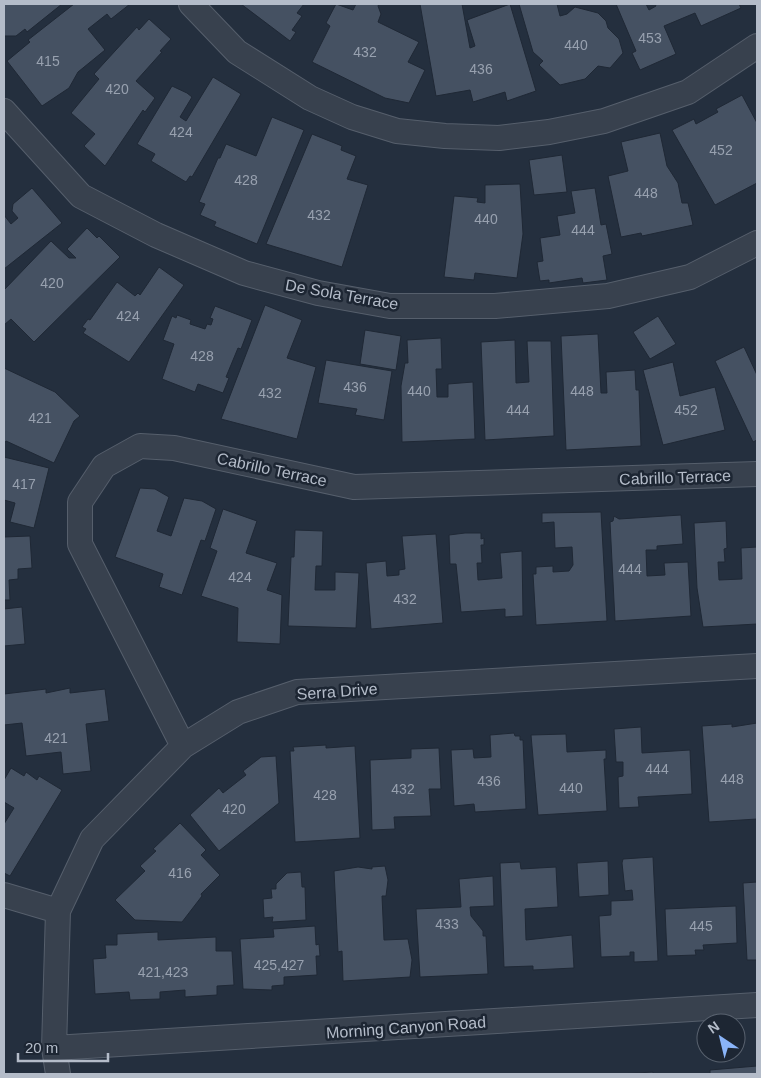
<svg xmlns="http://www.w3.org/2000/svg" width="761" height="1078" font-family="Arial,sans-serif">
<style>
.building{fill:#455162;stroke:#1f2835}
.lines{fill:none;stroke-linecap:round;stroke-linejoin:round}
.street-casing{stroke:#565f6c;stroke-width:26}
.street{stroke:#38414e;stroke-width:24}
.labels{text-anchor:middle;stroke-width:5;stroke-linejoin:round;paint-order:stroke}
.number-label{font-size:14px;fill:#98a1af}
.street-label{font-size:16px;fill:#b4bcc9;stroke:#1d2633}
</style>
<rect width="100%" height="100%" fill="#242f3e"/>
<path class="building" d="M 4,4 L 62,4 L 27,32 L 25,29 L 16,36 L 4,36 Z
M 74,4 L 130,4 L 111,19 L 107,14 L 88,29 L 105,50 L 78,72 L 69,88 L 42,106 L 7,61 L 30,42 L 28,40 Z
M 241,4 L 304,4 L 297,13 L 302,16 L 292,30 L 296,32 L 290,41 Z
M 336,4 L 353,10 L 356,4 L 379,4 L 378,6 L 381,14 L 378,22 L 419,42 L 408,62 L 425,70 L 409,103 L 385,98 L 312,62 L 330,26 L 326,23 Z
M 420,4 L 462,4 L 470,48 L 475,46 L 467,20 L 510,4 L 536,91 L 507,101 L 505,92 L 473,102 L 470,90 L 436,96 Z
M 519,4 L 557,4 L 560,16 L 567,14 L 575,7 L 598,13 L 606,21 L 608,28 L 619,39 L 623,53 L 610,68 L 598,66 L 585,79 L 560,85 L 539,65 L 543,61 L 533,52 Z
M 616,4 L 646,4 L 649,10 L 656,6 L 655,4 L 739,4 L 741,8 L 701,26 L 695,13 L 664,26 L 676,54 L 640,70 L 632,53 L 636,51 Z
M 149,19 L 171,39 L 160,51 L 162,52 L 136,81 L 155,98 L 145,112 L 143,110 L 105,166 L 84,146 L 95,134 L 71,113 L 99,79 L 94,74 L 137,27 L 139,30 Z
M 213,77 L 241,94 L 192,177 L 190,176 L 186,182 L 151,161 L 155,154 L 137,144 L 172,86 L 187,93 L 192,97 L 180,117 L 186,121 Z
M 742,95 L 757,123 L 757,183 L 715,205 L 672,130 L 694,119 L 696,124 L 718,112 L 716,109 Z
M 272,117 L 304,130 L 257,244 L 214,226 L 216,222 L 200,215 L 205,204 L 199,202 L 218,158 L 220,158 L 226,144 L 256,156 Z
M 660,133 L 667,166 L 678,183 L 682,203 L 688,203 L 693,225 L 642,236 L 641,233 L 621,237 L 608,176 L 628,171 L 621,142 Z
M 312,134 L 342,146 L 341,150 L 356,156 L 347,179 L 368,185 L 342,267 L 266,244 Z
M 562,155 L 567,192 L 534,195 L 529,160 Z
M 520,184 L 523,234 L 517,278 L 475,273 L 474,280 L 444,277 L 454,196 L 478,198 L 477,202 L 485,203 L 485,185 Z
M 32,188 L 62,223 L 4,269 L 4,215 L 11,224 L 18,218 L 12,211 L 13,204 Z
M 595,188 L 601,225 L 606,224 L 612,254 L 603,256 L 607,280 L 583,283 L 582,278 L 549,283 L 549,280 L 540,281 L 537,262 L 543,261 L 540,238 L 560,235 L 557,216 L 575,213 L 571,191 Z
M 87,228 L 97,238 L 99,236 L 120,257 L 34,342 L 11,319 L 4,325 L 4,290 L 51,241 L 69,258 L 76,258 L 67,249 Z
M 159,267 L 184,285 L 129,362 L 83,333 L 86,329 L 82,327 L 88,319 L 90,320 L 117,282 L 135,296 L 138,293 L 140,295 Z
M 265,305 L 302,320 L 287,358 L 316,367 L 297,439 L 221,419 Z
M 215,306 L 252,320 L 241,349 L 238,348 L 226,377 L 229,378 L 223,393 L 198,384 L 195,392 L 162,379 L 174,344 L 163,340 L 172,316 L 176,318 L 177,315 L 191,320 L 190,324 L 205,329 L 207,324 L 211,325 L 213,319 L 210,318 Z
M 658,316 L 676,344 L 650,359 L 633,332 Z
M 365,330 L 401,336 L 396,370 L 360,364 Z
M 598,334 L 601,393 L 607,393 L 606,372 L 635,370 L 636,390 L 639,390 L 641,446 L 566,450 L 561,336 Z
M 441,338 L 442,369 L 436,369 L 437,397 L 448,397 L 448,384 L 473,382 L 475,439 L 402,442 L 401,386 L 405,363 L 408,363 L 407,340 Z
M 515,340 L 516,383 L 529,382 L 527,341 L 551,341 L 554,436 L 485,440 L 481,342 Z
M 744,347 L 757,375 L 757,440 L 753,442 L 715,361 Z
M 326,360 L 392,371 L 384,420 L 355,415 L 357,409 L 318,403 Z
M 673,362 L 680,396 L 715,387 L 725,430 L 663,445 L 643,370 Z
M 4,368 L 55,392 L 80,416 L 74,421 L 54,463 L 6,441 L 4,444 Z
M 4,457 L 49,468 L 34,528 L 10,522 L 15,503 L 4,500 Z
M 140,488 L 155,489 L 169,497 L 157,531 L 171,536 L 184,498 L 202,501 L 216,509 L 205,541 L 201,540 L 182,595 L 159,587 L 163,574 L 115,557 Z
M 223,509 L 257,521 L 246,553 L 277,563 L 267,590 L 282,595 L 280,644 L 237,642 L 238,608 L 201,596 L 217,551 L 210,548 Z
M 601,512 L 607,621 L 536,625 L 533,574 L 536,574 L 536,567 L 553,566 L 553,572 L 569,571 L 573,565 L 572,547 L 555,548 L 554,522 L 542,523 L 542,513 Z
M 681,515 L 683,544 L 657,546 L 657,550 L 646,550 L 647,576 L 665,575 L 664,563 L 688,562 L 691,616 L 615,621 L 610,522 L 613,521 L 614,516 L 619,519 Z
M 726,521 L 727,548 L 724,549 L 725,562 L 718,562 L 719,580 L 742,579 L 741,548 L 757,547 L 757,624 L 703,627 L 697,588 L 694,523 Z
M 295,530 L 323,531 L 322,566 L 316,566 L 315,590 L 335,590 L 335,572 L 359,573 L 356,628 L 288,626 L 291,557 L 294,557 Z
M 465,533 L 481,533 L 481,539 L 484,538 L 484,545 L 481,545 L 482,563 L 477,563 L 478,580 L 502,578 L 500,553 L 522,551 L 523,616 L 505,617 L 505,609 L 461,612 L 456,564 L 450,564 L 449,535 Z
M 436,534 L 443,623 L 371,629 L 366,563 L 386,561 L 387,576 L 399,575 L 399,570 L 405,569 L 402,536 Z
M 30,536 L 32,568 L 18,569 L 18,579 L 9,580 L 10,600 L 4,600 L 4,537 Z
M 22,607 L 25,644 L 4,646 L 4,609 Z
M 70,688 L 70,693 L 105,689 L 109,721 L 86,724 L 91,771 L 63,774 L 61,752 L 26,756 L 22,723 L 4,725 L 4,694 L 46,689 L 46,693 Z
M 757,723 L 757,819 L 709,822 L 702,726 L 732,724 L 732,727 Z
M 641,727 L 642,753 L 690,750 L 692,794 L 638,797 L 639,807 L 619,808 L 618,777 L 623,776 L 623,762 L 616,762 L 614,729 Z
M 514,733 L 515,736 L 520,736 L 520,740 L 523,740 L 526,809 L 475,812 L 474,804 L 454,806 L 451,750 L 473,749 L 474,758 L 491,757 L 490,735 Z
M 566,734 L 567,752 L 606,750 L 606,759 L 604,759 L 607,811 L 538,815 L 531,735 Z
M 326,745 L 326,748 L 355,746 L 360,838 L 295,842 L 290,751 L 294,751 L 293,747 Z
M 439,748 L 441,789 L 429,789 L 431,816 L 394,817 L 395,829 L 372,830 L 370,760 L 411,758 L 411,749 Z
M 276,756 L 279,803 L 219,851 L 190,815 L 219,788 L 223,793 L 246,775 L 243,771 L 261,757 Z
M 11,768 L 24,776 L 26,772 L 37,780 L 39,776 L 62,790 L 10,876 L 4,873 L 4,824 L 14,808 L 4,802 L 4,780 Z
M 180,823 L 206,850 L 201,855 L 220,875 L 201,894 L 202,896 L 182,922 L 135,920 L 115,900 L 145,871 L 140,866 L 156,851 L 153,849 Z
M 653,857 L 658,961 L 634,962 L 634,952 L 630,952 L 630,956 L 601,957 L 599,916 L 611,915 L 611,901 L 633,900 L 632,890 L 625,891 L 622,863 L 623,859 Z
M 608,861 L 609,895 L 579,897 L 577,863 Z
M 520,862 L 521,869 L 556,867 L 558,907 L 525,909 L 526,940 L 572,935 L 574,968 L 533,970 L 533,966 L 504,967 L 500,863 Z
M 385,866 L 388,880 L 386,896 L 382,896 L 384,940 L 408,939 L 412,960 L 410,977 L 343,981 L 342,951 L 338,952 L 334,871 L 358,867 L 372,869 L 372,867 Z
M 301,872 L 302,887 L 305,887 L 306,920 L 272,922 L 273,917 L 264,918 L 263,899 L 272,898 L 271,889 L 276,889 L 276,884 L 287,873 Z
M 493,876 L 494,906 L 470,907 L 471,916 L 483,931 L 483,936 L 486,936 L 488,974 L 420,977 L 416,909 L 461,907 L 459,879 Z
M 757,882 L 757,960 L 747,960 L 743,883 Z
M 736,906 L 737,943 L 703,945 L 704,950 L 695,950 L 696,955 L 667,956 L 665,909 Z
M 315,926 L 316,945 L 319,944 L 320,956 L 316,956 L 317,975 L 284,977 L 284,985 L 272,986 L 272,990 L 243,989 L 240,939 L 274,937 L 273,929 Z
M 158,932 L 158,940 L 216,937 L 216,951 L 232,951 L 234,985 L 217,986 L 217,995 L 185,997 L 185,990 L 160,992 L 160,999 L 130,1000 L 129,992 L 95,994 L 93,959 L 106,958 L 105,945 L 117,945 L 117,934 Z
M 757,1066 L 757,1074 L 710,1074 L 710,1070 Z
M 653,1072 L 653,1074 L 620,1074 Z"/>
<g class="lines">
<g class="street-casing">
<path id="street" d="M 191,4 L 237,52 L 310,98 L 352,117 L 397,131 L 445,136 L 499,138 L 549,132 L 604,121 L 688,92 L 757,46
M 4,111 L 81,196 L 156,235 L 244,273 L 318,293 L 390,306 L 495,306 L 608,296 L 690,277 L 757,243
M 183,746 L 80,544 L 80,502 L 104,466 L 140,446 L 174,448 L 354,487 L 757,474
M 4,895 L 58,911
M 54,1048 L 757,1005
M 58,1074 L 54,1048 L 58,911 L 92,839 L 183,746 L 238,712 L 297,692 L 757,666"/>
</g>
<use href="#street" class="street"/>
</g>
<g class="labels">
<g class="number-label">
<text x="650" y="43">453</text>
<text x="576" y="50">440</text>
<text x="365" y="57">432</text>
<text x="48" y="66">415</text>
<text x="481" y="74">436</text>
<text x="117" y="94">420</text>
<text x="181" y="137">424</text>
<text x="721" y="155">452</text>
<text x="246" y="185">428</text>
<text x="646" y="198">448</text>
<text x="319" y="220">432</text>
<text x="486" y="224">440</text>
<text x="583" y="235">444</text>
<text x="52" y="288">420</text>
<text x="128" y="321">424</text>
<text x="202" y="361">428</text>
<text x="355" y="392">436</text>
<text x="419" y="396">440</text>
<text x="582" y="396">448</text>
<text x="270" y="398">432</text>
<text x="518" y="415">444</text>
<text x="686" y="415">452</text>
<text x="40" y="423">421</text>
<text x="24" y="489">417</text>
<text x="630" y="574">444</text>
<text x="240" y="582">424</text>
<text x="405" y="604">432</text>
<text x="56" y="743">421</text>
<text x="657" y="774">444</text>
<text x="732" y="784">448</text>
<text x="489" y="786">436</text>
<text x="571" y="793">440</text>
<text x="403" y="794">432</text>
<text x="325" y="800">428</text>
<text x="234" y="814">420</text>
<text x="180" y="878">416</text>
<text x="447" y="929">433</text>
<text x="701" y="931">445</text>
<text x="279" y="970">425,427</text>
<text x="163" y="977">421,423</text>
</g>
<g class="street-label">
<text transform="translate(342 294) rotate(10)" y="6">De Sola Terrace</text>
<text transform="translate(272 469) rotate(12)" y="6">Cabrillo Terrace</text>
<text transform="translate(675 477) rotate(-2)" y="6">Cabrillo Terrace</text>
<text transform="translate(337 691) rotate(-4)" y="6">Serra Drive</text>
<text transform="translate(406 1027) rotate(-4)" y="6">Morning Canyon Road</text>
</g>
</g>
<rect width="761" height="1078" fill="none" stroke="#b4bcc9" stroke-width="10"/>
<g transform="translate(721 1038) rotate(325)"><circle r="24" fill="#1d2633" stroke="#59626f"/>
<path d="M0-4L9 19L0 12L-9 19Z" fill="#8ab4f8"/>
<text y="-8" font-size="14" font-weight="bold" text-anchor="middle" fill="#b4bcc9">N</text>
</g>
<path d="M18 1053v8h90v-8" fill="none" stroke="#b4bcc9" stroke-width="2.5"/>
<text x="25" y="1053" font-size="15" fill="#b4bcc9" stroke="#1d2633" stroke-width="4" paint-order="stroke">20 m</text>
</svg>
